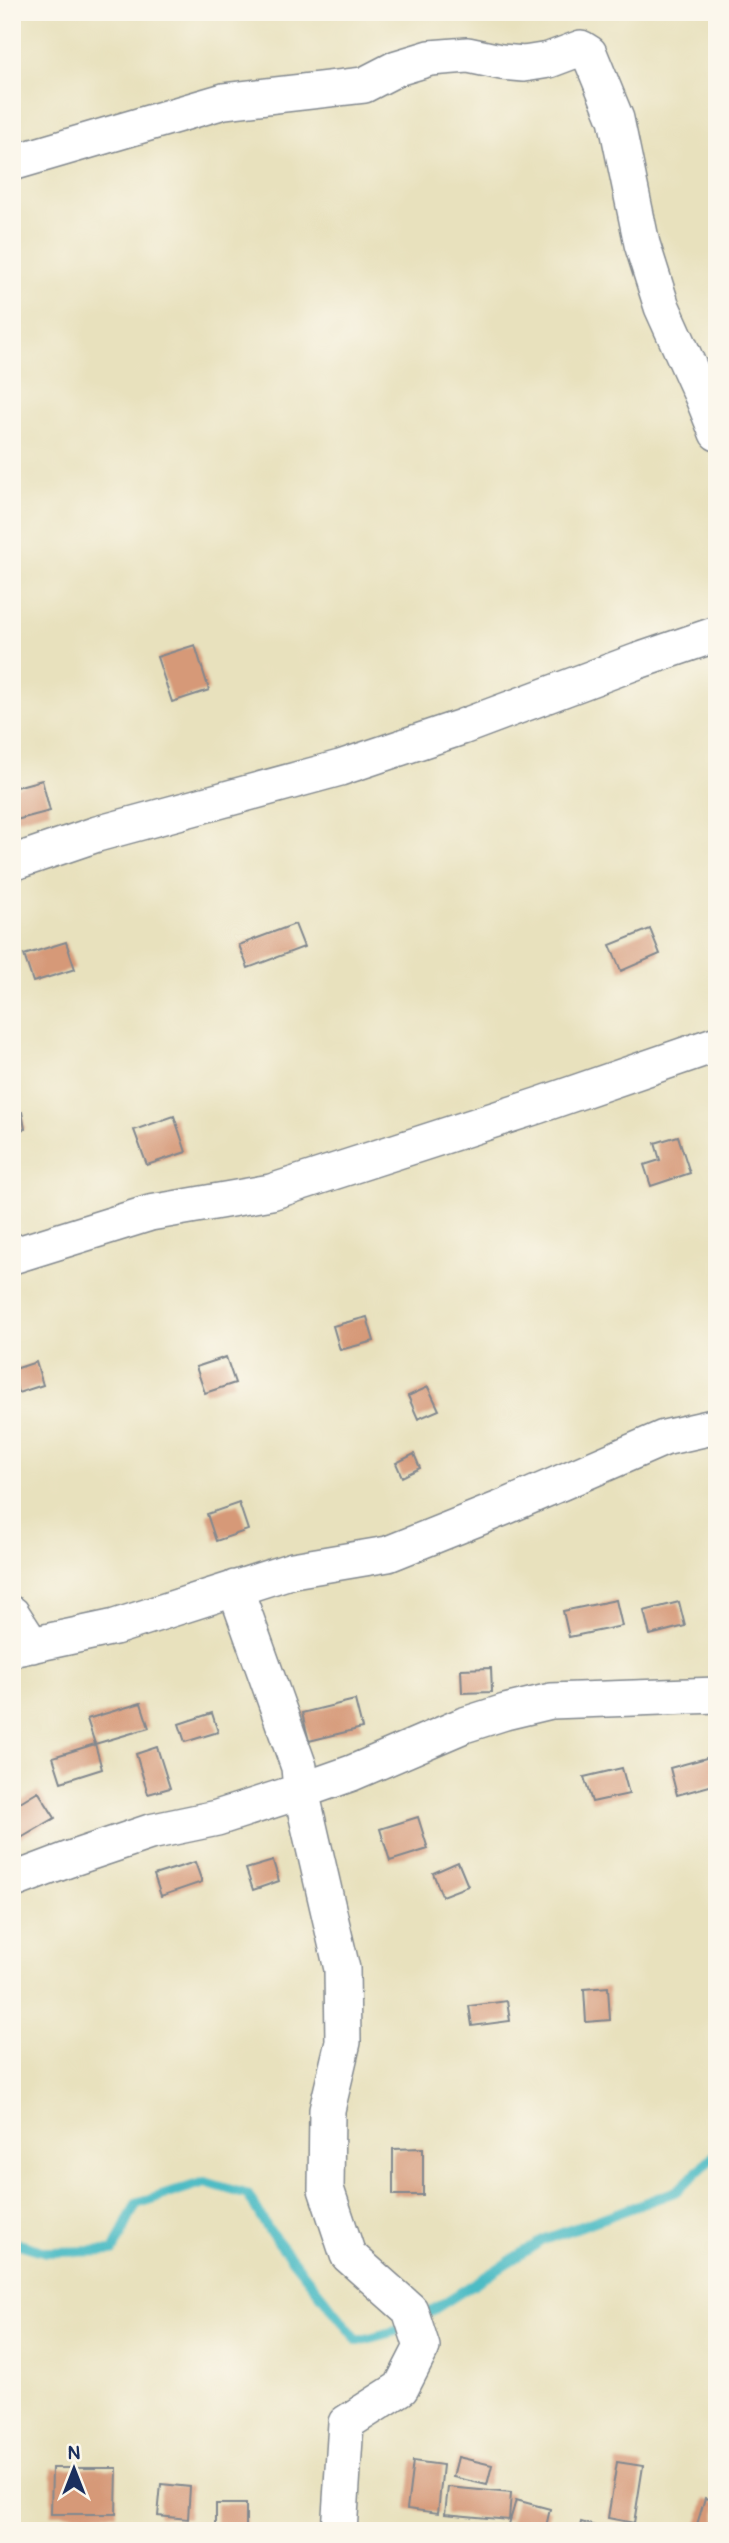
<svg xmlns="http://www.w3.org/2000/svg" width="729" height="2543" font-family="Pangolin,sans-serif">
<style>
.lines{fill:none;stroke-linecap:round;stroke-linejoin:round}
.stream{stroke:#4ebcc5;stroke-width:10}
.building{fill:#d69978}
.street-casing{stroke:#82888e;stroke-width:38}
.street{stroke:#fff;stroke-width:35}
</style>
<rect width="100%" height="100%" fill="#fbf7ec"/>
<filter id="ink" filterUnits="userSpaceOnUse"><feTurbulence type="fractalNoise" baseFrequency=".0143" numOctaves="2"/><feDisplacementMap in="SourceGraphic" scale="14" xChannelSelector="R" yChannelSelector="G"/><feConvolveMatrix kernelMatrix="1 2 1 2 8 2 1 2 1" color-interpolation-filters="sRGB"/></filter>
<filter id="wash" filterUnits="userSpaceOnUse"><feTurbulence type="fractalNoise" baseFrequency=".00686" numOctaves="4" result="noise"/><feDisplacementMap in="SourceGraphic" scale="28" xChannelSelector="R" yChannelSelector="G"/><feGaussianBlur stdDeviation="1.57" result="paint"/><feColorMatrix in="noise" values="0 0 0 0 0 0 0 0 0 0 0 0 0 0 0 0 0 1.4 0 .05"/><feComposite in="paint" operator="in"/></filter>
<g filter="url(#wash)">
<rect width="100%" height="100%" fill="#e8e1bd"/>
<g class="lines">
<path class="stream" d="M 12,2242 L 46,2252 L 113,2251 L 136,2204 L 205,2182 L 248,2195 L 268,2229 L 358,2341 L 403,2329 L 543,2240 L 677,2191 L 717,2153"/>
</g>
<g id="blocks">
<path class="building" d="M 195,645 L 209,690 L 172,702 L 157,657 Z
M 42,780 L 50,811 L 16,820 L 12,808 L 12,788 Z
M 295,924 L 304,947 L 248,968 L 239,945 Z
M 650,929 L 660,954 L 621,971 L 610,945 Z
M 66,942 L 75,969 L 33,982 L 24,955 Z
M 22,1112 L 25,1129 L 12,1131 L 12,1113 Z
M 174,1116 L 186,1152 L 147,1165 L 134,1130 Z
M 678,1136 L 690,1173 L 651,1186 L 644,1165 L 660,1160 L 655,1143 Z
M 367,1317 L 374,1341 L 340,1350 L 333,1326 Z
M 226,1357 L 235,1383 L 205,1393 L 196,1367 Z
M 36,1362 L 43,1385 L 18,1393 L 12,1370 Z
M 428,1387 L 439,1410 L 418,1419 L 408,1396 Z
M 414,1454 L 420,1468 L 402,1477 L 396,1463 Z
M 239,1503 L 248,1530 L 216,1541 L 207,1514 Z
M 616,1600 L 622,1626 L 569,1637 L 563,1611 Z
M 679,1602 L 685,1626 L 650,1635 L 644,1611 Z
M 491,1668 L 492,1692 L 462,1693 L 461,1669 Z
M 355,1700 L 362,1728 L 309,1741 L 302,1713 Z
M 141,1703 L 149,1728 L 95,1744 L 102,1769 L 61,1782 L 53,1757 L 95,1744 L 87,1719 Z
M 212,1713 L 218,1732 L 185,1742 L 179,1724 Z
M 157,1747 L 170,1788 L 148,1794 L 136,1754 Z
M 717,1755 L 717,1784 L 677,1795 L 670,1768 Z
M 622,1768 L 629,1794 L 592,1802 L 584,1777 Z
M 38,1791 L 55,1818 L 21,1838 L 12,1824 L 12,1807 Z
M 418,1817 L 428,1849 L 390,1861 L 380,1829 Z
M 273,1861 L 279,1881 L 253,1890 L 246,1869 Z
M 195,1862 L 202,1882 L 161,1896 L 154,1875 Z
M 458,1862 L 468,1886 L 442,1896 L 433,1873 Z
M 608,1987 L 610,2020 L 586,2022 L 584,1989 Z
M 507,2001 L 510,2021 L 472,2026 L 469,2006 Z
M 423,2148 L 423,2195 L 393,2195 L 393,2149 Z
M 458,2457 L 492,2465 L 487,2485 L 453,2477 Z
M 413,2461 L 443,2465 L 438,2513 L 407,2509 Z
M 617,2462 L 643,2466 L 634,2523 L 608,2518 Z
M 52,2468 L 117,2468 L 116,2514 L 51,2514 Z
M 161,2484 L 190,2487 L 188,2519 L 158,2516 Z
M 448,2487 L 511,2493 L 509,2520 L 445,2514 Z
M 705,2498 L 717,2502 L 717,2531 L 695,2531 Z
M 516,2500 L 550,2509 L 545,2531 L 519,2531 L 508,2528 Z
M 216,2504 L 246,2504 L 246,2531 L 216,2531 Z
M 581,2522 L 609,2530 L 609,2531 L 579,2531 Z"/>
</g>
</g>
<g filter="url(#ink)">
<use href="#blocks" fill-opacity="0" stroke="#82888e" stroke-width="2"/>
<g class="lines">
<g class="street-casing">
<path id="street" d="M 12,163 L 224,101 L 364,85 L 397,68 L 430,58 L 468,55 L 501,62 L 524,64 L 549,60 L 581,48 L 589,53 L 616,119 L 642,244 L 662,307 L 703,398 L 717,433
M 12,863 L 97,834 L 340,768 L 462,727 L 638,661 L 717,634
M 12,1256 L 150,1213 L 271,1192 L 537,1106 L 717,1044
M 235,1588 L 299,1767 L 301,1791 L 342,1969 L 343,2042 L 327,2110 L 326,2189 L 348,2255 L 410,2310 L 422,2347 L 401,2388 L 346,2423 L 339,2531
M 12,1614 L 32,1645
M 12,1649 L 115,1627 L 293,1570 L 388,1554 L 505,1507 L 664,1438 L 717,1426
M 12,1881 L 70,1859 L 150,1832 L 217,1818 L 301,1791 L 352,1773 L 464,1725 L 505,1712 L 551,1701 L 717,1695"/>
</g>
<use href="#street" class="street"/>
</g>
</g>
<rect width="729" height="2543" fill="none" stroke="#fbf7ec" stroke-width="42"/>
<g transform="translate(74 2469)" stroke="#fbf7ec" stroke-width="5" paint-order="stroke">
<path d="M0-5L12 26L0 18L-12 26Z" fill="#1b2f5e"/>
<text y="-10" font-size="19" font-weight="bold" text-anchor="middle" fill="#1b2f5e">N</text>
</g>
</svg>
